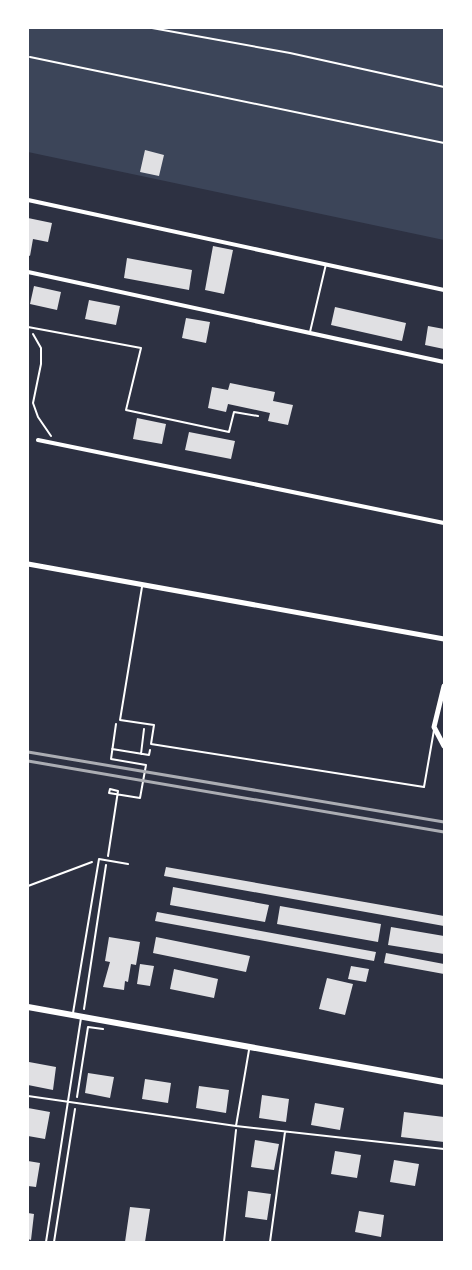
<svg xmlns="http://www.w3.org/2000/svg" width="472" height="1270" font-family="'Nunito Sans',sans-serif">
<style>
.green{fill:#3c4559}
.building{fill:#e0e0e3}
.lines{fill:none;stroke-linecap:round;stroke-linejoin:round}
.path{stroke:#fff;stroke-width:2}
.service{stroke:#fff;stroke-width:2}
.minor{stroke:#fff;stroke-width:4}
.tertiary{stroke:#fff;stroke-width:5}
.primary{stroke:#fff;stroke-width:6}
.rail{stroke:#abadb3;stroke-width:3}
</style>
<rect width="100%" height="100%" fill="#2d3142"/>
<path class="green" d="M 28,28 L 444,28 L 444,240 L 28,152 Z"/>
<path class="building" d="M 145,150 L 164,155 L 159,176 L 140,172 Z
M 28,218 L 52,223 L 48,242 L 33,239 L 30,256 L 28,255 Z
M 213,246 L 233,250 L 224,294 L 205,290 Z
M 127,258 L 192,270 L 189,290 L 124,278 Z
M 34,286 L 61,292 L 57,310 L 30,304 Z
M 89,300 L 120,306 L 116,325 L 85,319 Z
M 335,307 L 406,323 L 402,341 L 331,325 Z
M 186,318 L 210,322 L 206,343 L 182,338 Z
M 428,326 L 444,329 L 444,349 L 425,345 Z
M 230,383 L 275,392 L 273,401 L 293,405 L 288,425 L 268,421 L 270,413 L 228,404 L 226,412 L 208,408 L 212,387 L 228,390 Z
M 137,418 L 166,424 L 162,444 L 133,439 Z
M 189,432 L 235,441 L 231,459 L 185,450 Z
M 166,867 L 444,916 L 444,926 L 164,876 Z
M 173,887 L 269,905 L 265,922 L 170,905 Z
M 280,906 L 381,924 L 378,942 L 277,924 Z
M 157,912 L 376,952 L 374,961 L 155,921 Z
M 391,927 L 444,936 L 444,954 L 388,945 Z
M 109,937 L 140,942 L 136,965 L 131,964 L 128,982 L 125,981 L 124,990 L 103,987 L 110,962 L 105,961 Z
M 156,937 L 250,956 L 246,972 L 153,953 Z
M 386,953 L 444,964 L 444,974 L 384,963 Z
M 140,964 L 154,966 L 150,986 L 137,984 Z
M 351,966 L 369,969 L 366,982 L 348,979 Z
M 174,969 L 218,979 L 214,998 L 170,989 Z
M 327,978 L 353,984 L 345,1015 L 319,1009 Z
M 29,1062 L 56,1067 L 53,1090 L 28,1085 Z
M 88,1073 L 114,1077 L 110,1098 L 85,1093 Z
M 145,1079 L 171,1083 L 168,1103 L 142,1099 Z
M 199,1086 L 229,1090 L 226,1113 L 196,1108 Z
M 262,1095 L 289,1099 L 286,1122 L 259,1118 Z
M 315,1103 L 344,1108 L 340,1130 L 311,1125 Z
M 28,1108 L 50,1112 L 45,1139 L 28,1136 Z
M 404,1112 L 444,1117 L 444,1142 L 401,1137 Z
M 255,1140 L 279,1144 L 274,1170 L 251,1167 Z
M 335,1151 L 361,1155 L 357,1178 L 331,1174 Z
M 394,1160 L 419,1164 L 415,1186 L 390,1182 Z
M 28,1161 L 40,1163 L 36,1187 L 28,1186 Z
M 248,1191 L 271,1194 L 267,1220 L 245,1217 Z
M 130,1207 L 150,1209 L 145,1242 L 125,1242 Z
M 359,1211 L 384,1215 L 381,1237 L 355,1232 Z
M 28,1213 L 34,1214 L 31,1240 L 28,1239 Z"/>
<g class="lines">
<path class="path" d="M 152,28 L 290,53 L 444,87
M 30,57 L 444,143
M 33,334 L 41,348 L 41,364 L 33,403 L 38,417 L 51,436
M 112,749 L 149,755 L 150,750
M 141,754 L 144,729
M 109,793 L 140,798 L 146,765 L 111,759 L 116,724
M 108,856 L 118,791 L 110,789 L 109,793
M 28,886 L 92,862
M 84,1009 L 106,865
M 77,1097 L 88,1027 L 103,1029
M 54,1242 L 75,1109
M 224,1242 L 236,1130"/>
<path class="service" d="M 28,327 L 141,348 L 126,410 L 229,432 L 234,412 L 258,416
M 310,332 L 326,264
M 142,587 L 120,720 L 154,725 L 151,744 L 424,787 L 434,730
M 73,1013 L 99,859 L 128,864
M 28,1096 L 236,1126 L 249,1050
M 236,1126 L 444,1149
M 46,1242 L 81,1018
M 270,1242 L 285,1132"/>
<path class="minor" d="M 28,200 L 444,290
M 28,272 L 444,362
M 38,440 L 444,523"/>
<path class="tertiary" d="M 28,564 L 444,639
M 444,686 L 434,727 L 444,746"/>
<path class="primary" d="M 28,1007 L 444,1082"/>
<path class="rail" d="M 28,752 L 444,822
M 28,761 L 444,832"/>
</g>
<rect width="472" height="1270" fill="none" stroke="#ffffff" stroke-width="58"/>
</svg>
